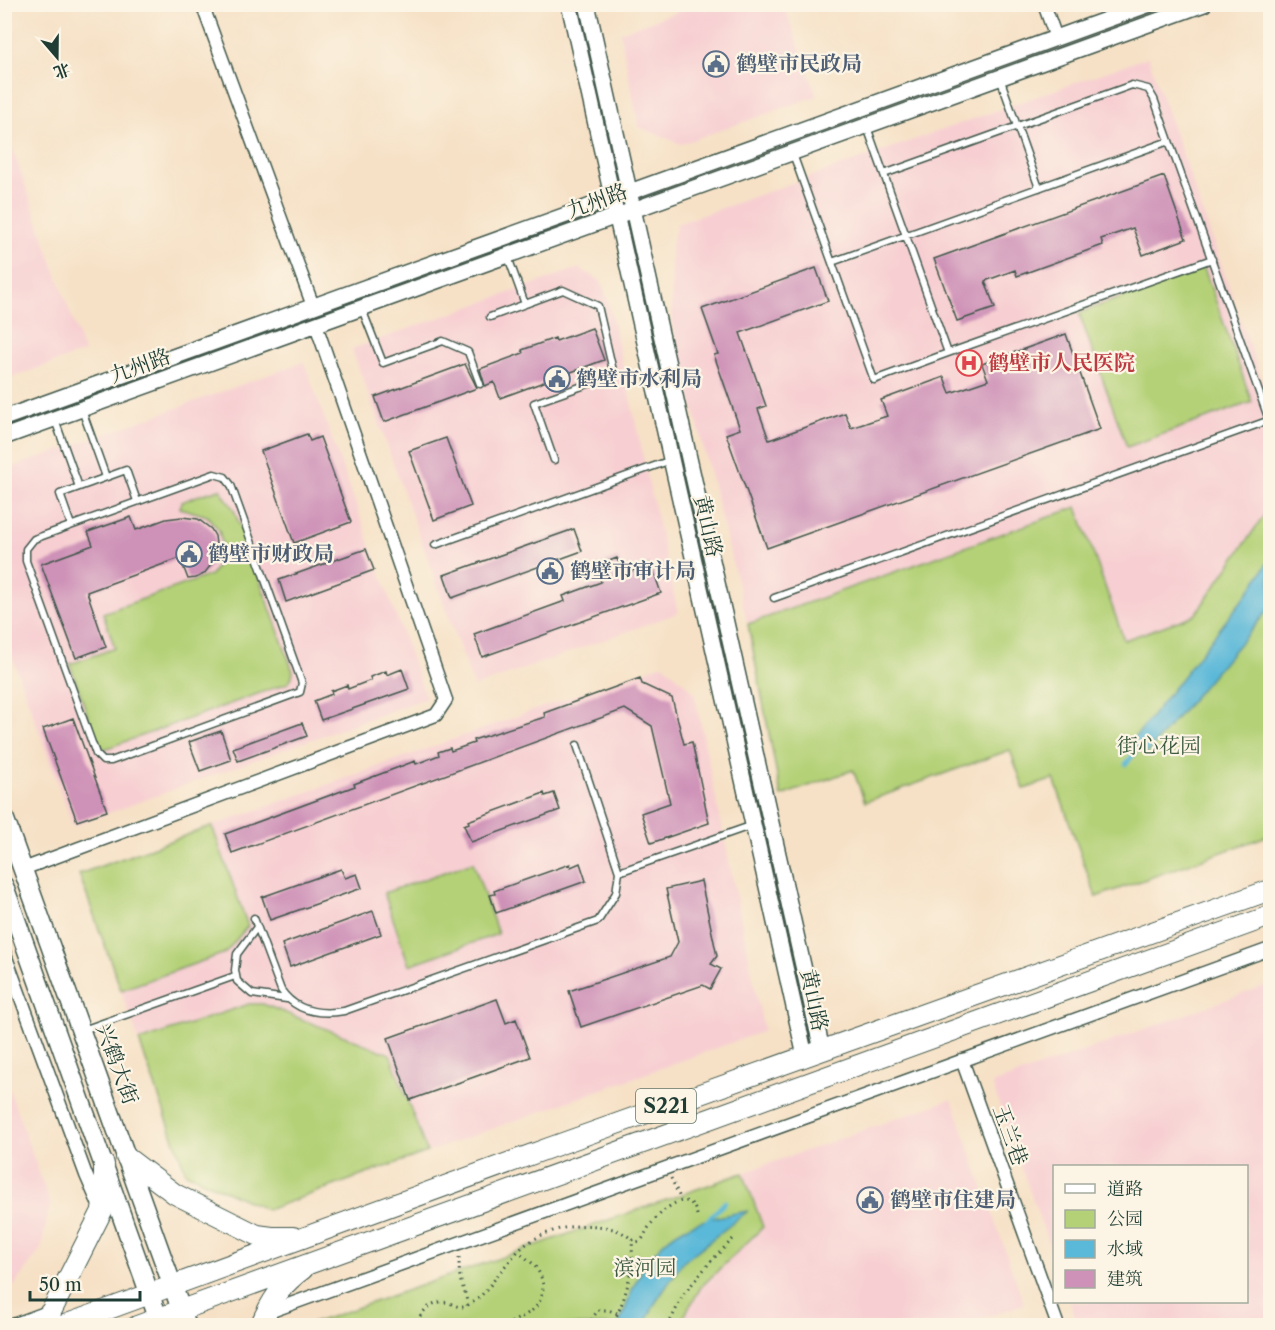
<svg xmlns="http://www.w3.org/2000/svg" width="1275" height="1330" font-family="'Libre Caslon Text','Noto Serif SC',serif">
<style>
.built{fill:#f7cfd2}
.green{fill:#b4d177;stroke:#6a8756;stroke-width:1.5}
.water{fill:#5ab8d8;stroke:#3c7a86;stroke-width:1.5}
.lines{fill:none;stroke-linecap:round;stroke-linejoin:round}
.stream{stroke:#5ab8d8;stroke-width:4.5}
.building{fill:#ce91b7}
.service-casing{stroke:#3f564a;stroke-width:9}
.minor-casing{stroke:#3f564a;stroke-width:15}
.tertiary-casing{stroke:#3f564a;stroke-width:18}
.secondary-casing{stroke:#3f564a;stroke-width:21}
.primary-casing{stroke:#3f564a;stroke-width:22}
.path{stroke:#3f564a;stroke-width:3;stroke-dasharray:1.5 4.5;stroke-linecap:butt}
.service{stroke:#fff;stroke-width:6}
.minor{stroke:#fff;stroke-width:12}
.tertiary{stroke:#fff;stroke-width:15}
.secondary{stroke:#fff;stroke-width:18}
.primary{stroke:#fff;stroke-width:20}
.labels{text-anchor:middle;stroke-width:4.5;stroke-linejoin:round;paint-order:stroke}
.shield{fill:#fcf5e5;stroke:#617469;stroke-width:1.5}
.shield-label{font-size:20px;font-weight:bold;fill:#1f3d34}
.service-label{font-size:21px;font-weight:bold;fill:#4e5e75;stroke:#fcf5e5;text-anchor:start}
.street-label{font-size:21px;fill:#1f3d34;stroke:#fcf5e5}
.health-label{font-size:21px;font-weight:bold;fill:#be3a42;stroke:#fcf5e5;text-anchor:start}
.park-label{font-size:21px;fill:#3d5b41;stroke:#fcf5e5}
</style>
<rect width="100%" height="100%" fill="#fcf5e5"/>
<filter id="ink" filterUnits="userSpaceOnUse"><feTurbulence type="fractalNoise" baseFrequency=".0167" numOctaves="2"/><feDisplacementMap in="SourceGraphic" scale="12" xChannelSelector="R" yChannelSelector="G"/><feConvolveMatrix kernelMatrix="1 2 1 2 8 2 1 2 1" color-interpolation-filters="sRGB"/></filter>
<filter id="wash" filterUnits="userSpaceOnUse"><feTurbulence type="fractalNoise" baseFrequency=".008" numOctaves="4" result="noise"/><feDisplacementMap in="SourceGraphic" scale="24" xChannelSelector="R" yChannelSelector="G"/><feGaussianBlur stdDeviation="1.35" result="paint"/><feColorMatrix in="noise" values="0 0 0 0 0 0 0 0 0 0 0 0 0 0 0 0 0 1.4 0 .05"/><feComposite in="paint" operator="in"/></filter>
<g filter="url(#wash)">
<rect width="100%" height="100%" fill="#f6e1c6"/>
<path class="built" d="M 697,5 L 784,5 L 817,96 L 681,144 L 639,127 L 620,32 Z
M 1148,57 L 1270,403 L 1270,507 L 1195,615 L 1124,640 L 1077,508 L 748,624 L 672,323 L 671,247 L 677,224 Z
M 5,128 L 84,352 L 5,380 L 4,380 Z
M 579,268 L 601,281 L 609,304 L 678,613 L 474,687 L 352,349 Z
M 304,362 L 426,698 L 73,826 L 5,637 L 5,470 Z
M 663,664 L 694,692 L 764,1031 L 267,1210 L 186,1173 L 79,874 Z
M 1270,984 L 1270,1325 L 1078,1325 L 1070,1302 L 1246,1302 L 1246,1166 L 1054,1166 L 1054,1259 L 992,1084 Z
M 4,1075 L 50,1204 L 41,1249 L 5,1298 Z
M 952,1099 L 1024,1304 L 963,1325 L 679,1326 L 701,1287 L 762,1227 L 743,1173 Z"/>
<path class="green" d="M 1204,268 L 1252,402 L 1127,447 L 1079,313 Z
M 220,489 L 234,510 L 293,671 L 292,677 L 288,683 L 105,749 L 97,743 L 70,664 L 115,648 L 103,613 L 211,575 L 221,560 L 223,548 L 219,530 L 207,516 L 180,508 L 182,502 L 194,497 Z
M 1077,507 L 1124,640 L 1195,615 L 1270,507 L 1270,835 L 1096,897 L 1054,779 L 1024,789 L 1010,750 L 865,802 L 853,770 L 781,796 L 748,624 Z
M 212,826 L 248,926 L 225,953 L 121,990 L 79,874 Z
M 473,862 L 498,934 L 409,965 L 384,893 Z
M 249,1004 L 263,1004 L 390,1054 L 427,1152 L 267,1210 L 186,1173 L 139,1041 Z
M 743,1173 L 763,1227 L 701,1287 L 679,1325 L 305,1326 Z"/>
<path class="water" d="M 1270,559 L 1270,608 L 1146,754 L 1130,744 L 1253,586 Z
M 748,1211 L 682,1263 L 656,1302 L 644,1325 L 618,1325 C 625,1313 628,1299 634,1286 C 661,1230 689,1221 748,1211 Z"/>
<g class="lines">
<path class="stream" d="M 1126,764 L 1141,745
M 706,1222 L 725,1202"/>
</g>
<g id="blocks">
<path class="building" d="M 1164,176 L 1186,239 L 1143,255 L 1133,228 L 1101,239 L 1103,245 L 1017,276 L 1015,270 L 985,281 L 995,308 L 957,321 L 934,259 Z
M 816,268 L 828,301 L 740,333 L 766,406 L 758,409 L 769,440 L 845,413 L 851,428 L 887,416 L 881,400 L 944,377 L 950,393 L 988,380 L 982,364 L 1066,334 L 1100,429 L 767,548 L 726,434 L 740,429 L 714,355 L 718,354 L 702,309 Z
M 592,328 L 604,360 L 500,398 L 494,382 L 485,386 L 480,369 L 523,353 L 522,350 L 555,338 L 556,341 Z
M 465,364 L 477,388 L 384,422 L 375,397 Z
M 307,434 L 310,441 L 320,437 L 351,522 L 294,543 L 261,451 Z
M 446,438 L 471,506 L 434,520 L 409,451 Z
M 131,517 L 136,530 L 166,519 L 182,517 L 198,519 L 211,529 L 215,536 L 217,553 L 214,561 L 204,574 L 196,578 L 188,579 L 180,558 L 87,592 L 106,647 L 76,658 L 41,564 L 93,545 L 88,532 Z
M 574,529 L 582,551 L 452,598 L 444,575 Z
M 366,549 L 374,570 L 286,602 L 279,580 Z
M 617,558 L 623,574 L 651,564 L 661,593 L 482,657 L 474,634 L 565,601 L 563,596 L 601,582 L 596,566 Z
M 402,669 L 409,689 L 321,720 L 314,701 L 332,694 L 331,691 L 347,685 L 348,689 L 371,680 L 370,677 L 386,671 L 387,675 Z
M 640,678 L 642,684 L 672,698 L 684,744 L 692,742 L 709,823 L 651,843 L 641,813 L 670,803 L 652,726 L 625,709 L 232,853 L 225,834 L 355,786 L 354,784 L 415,761 L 416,764 L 439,755 L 438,752 L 450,748 L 451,751 L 474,743 L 473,740 L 545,717 L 544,713 Z
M 73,718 L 107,811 L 77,821 L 43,729 Z
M 302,723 L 307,736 L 238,761 L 233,748 Z
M 221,731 L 231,760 L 200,771 L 189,742 Z
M 544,793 L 545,796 L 554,793 L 560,810 L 471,842 L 464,825 L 469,823 L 468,821 Z
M 580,863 L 586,881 L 496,913 L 490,895 L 495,894 L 494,891 L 570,864 L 571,867 Z
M 341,869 L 345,878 L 357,874 L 362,888 L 270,920 L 262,897 Z
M 701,881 L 717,956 L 711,964 L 721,969 L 710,989 L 703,985 L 581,1027 L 569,991 L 670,957 L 678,942 L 666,889 Z
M 373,911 L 381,934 L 290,967 L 282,944 Z
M 497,999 L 506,1023 L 516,1019 L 530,1057 L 410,1100 L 388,1038 Z"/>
</g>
</g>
<g filter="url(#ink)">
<use href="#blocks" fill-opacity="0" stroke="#3f564a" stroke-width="1.5"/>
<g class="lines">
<g class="service-casing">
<path id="service" d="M 1000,78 L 1039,188
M 793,154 L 874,380 L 948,353 L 867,127
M 884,174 L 1132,85 L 1148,89 L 1154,99 L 1269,420
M 508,257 L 525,304
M 832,262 L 1169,141
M 362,309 L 383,363 L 443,341 L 468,352 L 480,384
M 490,317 L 563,290 L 598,306 L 614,375 L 534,403 L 554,460
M 948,353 L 1212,259
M 82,410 L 106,477
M 55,420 L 79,487
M 214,474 L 225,477 L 231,485 L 302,683 L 300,692 L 111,761 L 103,761 L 96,754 L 26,561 L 26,549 L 34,539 Z
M 71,525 L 60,494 L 126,470 L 137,501
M 435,545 L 671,460
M 774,598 L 1270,420
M 619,872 L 753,825
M 254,918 L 281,990 C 296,1012 320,1015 344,1011 L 598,921 L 616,893 L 619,872 L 577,745
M 257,927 L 237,954 L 235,970 L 237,981 L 252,994 L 287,999
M 83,1030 L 235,976"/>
</g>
<g class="minor-casing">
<path id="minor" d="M 202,4 L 313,306
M 1044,4 L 1056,38
M 23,869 L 436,715 L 446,700 L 316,325
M 4,952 L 86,1175 L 100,1207
M 962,1060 L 1058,1326
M 266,1313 L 1270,949
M 10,1326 L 48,1312"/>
</g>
<g class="tertiary-casing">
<path id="tertiary" d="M 569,4 L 805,1056
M 587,4 L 822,1050
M 4,418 L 1150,4
M 4,437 L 1204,4"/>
</g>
<g class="secondary-casing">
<path id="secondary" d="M 4,817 L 187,1326
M 4,886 L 161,1326"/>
</g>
<g class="primary-casing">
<path id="primary" d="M 126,1157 L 175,1194 L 257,1235 L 272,1237 L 293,1237
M 39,1326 L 52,1310 L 102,1211 L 104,1193 L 104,1164
M 62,1326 L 549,1148 L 1270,890
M 137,1326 L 1270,916
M 260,1326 C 271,1301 281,1285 303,1269"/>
</g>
<path class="path" d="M 671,1178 L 681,1200
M 459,1257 C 459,1265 459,1274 461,1282 C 464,1291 467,1296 467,1306
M 413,1326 C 422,1313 431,1298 449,1303 C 455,1305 460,1309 466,1306 C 485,1298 495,1276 508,1263 C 514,1255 522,1246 531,1241 C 555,1226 590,1221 616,1230 C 623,1232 630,1238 636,1242 L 641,1241 C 645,1235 647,1229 651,1224 C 662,1210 690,1185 697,1215
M 506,1326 C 513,1320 520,1319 527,1314 C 546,1303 548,1280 533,1264 C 529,1260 523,1256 518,1252
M 593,1326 L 592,1319 L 598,1310 L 608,1310 L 617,1313
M 611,1326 C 626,1301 634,1268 632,1239
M 668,1326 L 683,1295 L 711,1261 L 734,1238"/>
<use href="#service" class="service"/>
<use href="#minor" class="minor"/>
<use href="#tertiary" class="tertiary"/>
<use href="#secondary" class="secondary"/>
<use href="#primary" class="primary"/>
</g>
</g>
<defs>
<g id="civic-ring" transform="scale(1.35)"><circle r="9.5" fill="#fcf5e5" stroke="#5c6f8a" stroke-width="1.5"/><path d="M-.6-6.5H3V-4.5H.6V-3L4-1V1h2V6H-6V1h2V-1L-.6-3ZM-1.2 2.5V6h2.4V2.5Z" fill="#5c6f8a"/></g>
<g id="hospital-ring" transform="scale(1.35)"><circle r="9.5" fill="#fcf5e5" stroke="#e0444e" stroke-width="1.5"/><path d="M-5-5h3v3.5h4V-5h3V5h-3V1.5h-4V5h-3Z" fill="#e0444e"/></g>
</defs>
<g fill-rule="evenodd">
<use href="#civic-ring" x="716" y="64"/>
<use href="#hospital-ring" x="969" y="363"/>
<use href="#civic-ring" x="557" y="379"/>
<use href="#civic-ring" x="189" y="554"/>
<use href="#civic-ring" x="550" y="571"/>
<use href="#civic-ring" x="870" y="1200"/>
</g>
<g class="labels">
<rect class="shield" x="636" y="1089" width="60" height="34" rx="4.5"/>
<g class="shield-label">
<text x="666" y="1113">S221</text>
</g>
<g class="service-label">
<text x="736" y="71">鹤壁市民政局</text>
<text x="576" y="386">鹤壁市水利局</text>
<text x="208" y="561">鹤壁市财政局</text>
<text x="570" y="578">鹤壁市审计局</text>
<text x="890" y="1207">鹤壁市住建局</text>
</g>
<g class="street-label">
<text transform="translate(597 201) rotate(-20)" y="7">九州路</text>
<text transform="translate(140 366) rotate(-20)" y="7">九州路</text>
<text transform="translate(708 526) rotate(77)" y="7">黄山路</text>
<text transform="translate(814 1000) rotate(78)" y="7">黄山路</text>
<text transform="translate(117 1064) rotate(70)" y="7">兴鹤大街</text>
<text transform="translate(1010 1135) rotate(70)" y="7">玉兰巷</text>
</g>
<g class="health-label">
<text x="988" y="370">鹤壁市人民医院</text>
</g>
<g class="park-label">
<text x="1159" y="753">街心花园</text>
<text x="645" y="1275">滨河园</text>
</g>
</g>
<rect width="1275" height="1330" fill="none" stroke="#fcf5e5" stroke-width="24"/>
<rect x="1053" y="1165" width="195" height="138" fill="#fcf5e5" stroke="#a4ab9e" stroke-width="1.5"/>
<rect x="1065" y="1184" width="30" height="9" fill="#ffffff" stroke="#a4ab9e" stroke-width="1.5"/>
<text x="1107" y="1195" font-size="18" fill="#1f3d34">道路</text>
<rect x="1065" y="1210" width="30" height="18" fill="#b4d177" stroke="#a4ab9e" stroke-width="1.5"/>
<text x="1107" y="1225" font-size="18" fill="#1f3d34">公园</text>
<rect x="1065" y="1240" width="30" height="18" fill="#5ab8d8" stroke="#a4ab9e" stroke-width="1.5"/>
<text x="1107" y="1255" font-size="18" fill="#1f3d34">水域</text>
<rect x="1065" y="1270" width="30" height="18" fill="#ce91b7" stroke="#a4ab9e" stroke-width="1.5"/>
<text x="1107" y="1285" font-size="18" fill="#1f3d34">建筑</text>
<g transform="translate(57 57) rotate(160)" stroke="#fcf5e5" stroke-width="4.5" paint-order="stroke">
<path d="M0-4.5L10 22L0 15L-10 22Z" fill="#1f3d34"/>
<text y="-9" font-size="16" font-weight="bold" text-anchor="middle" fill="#1f3d34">北</text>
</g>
<path d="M30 1291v9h110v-9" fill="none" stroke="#1f3d34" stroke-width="3"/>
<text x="39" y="1291" font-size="18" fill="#1f3d34" stroke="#fcf5e5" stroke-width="4.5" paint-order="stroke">50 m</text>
</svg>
